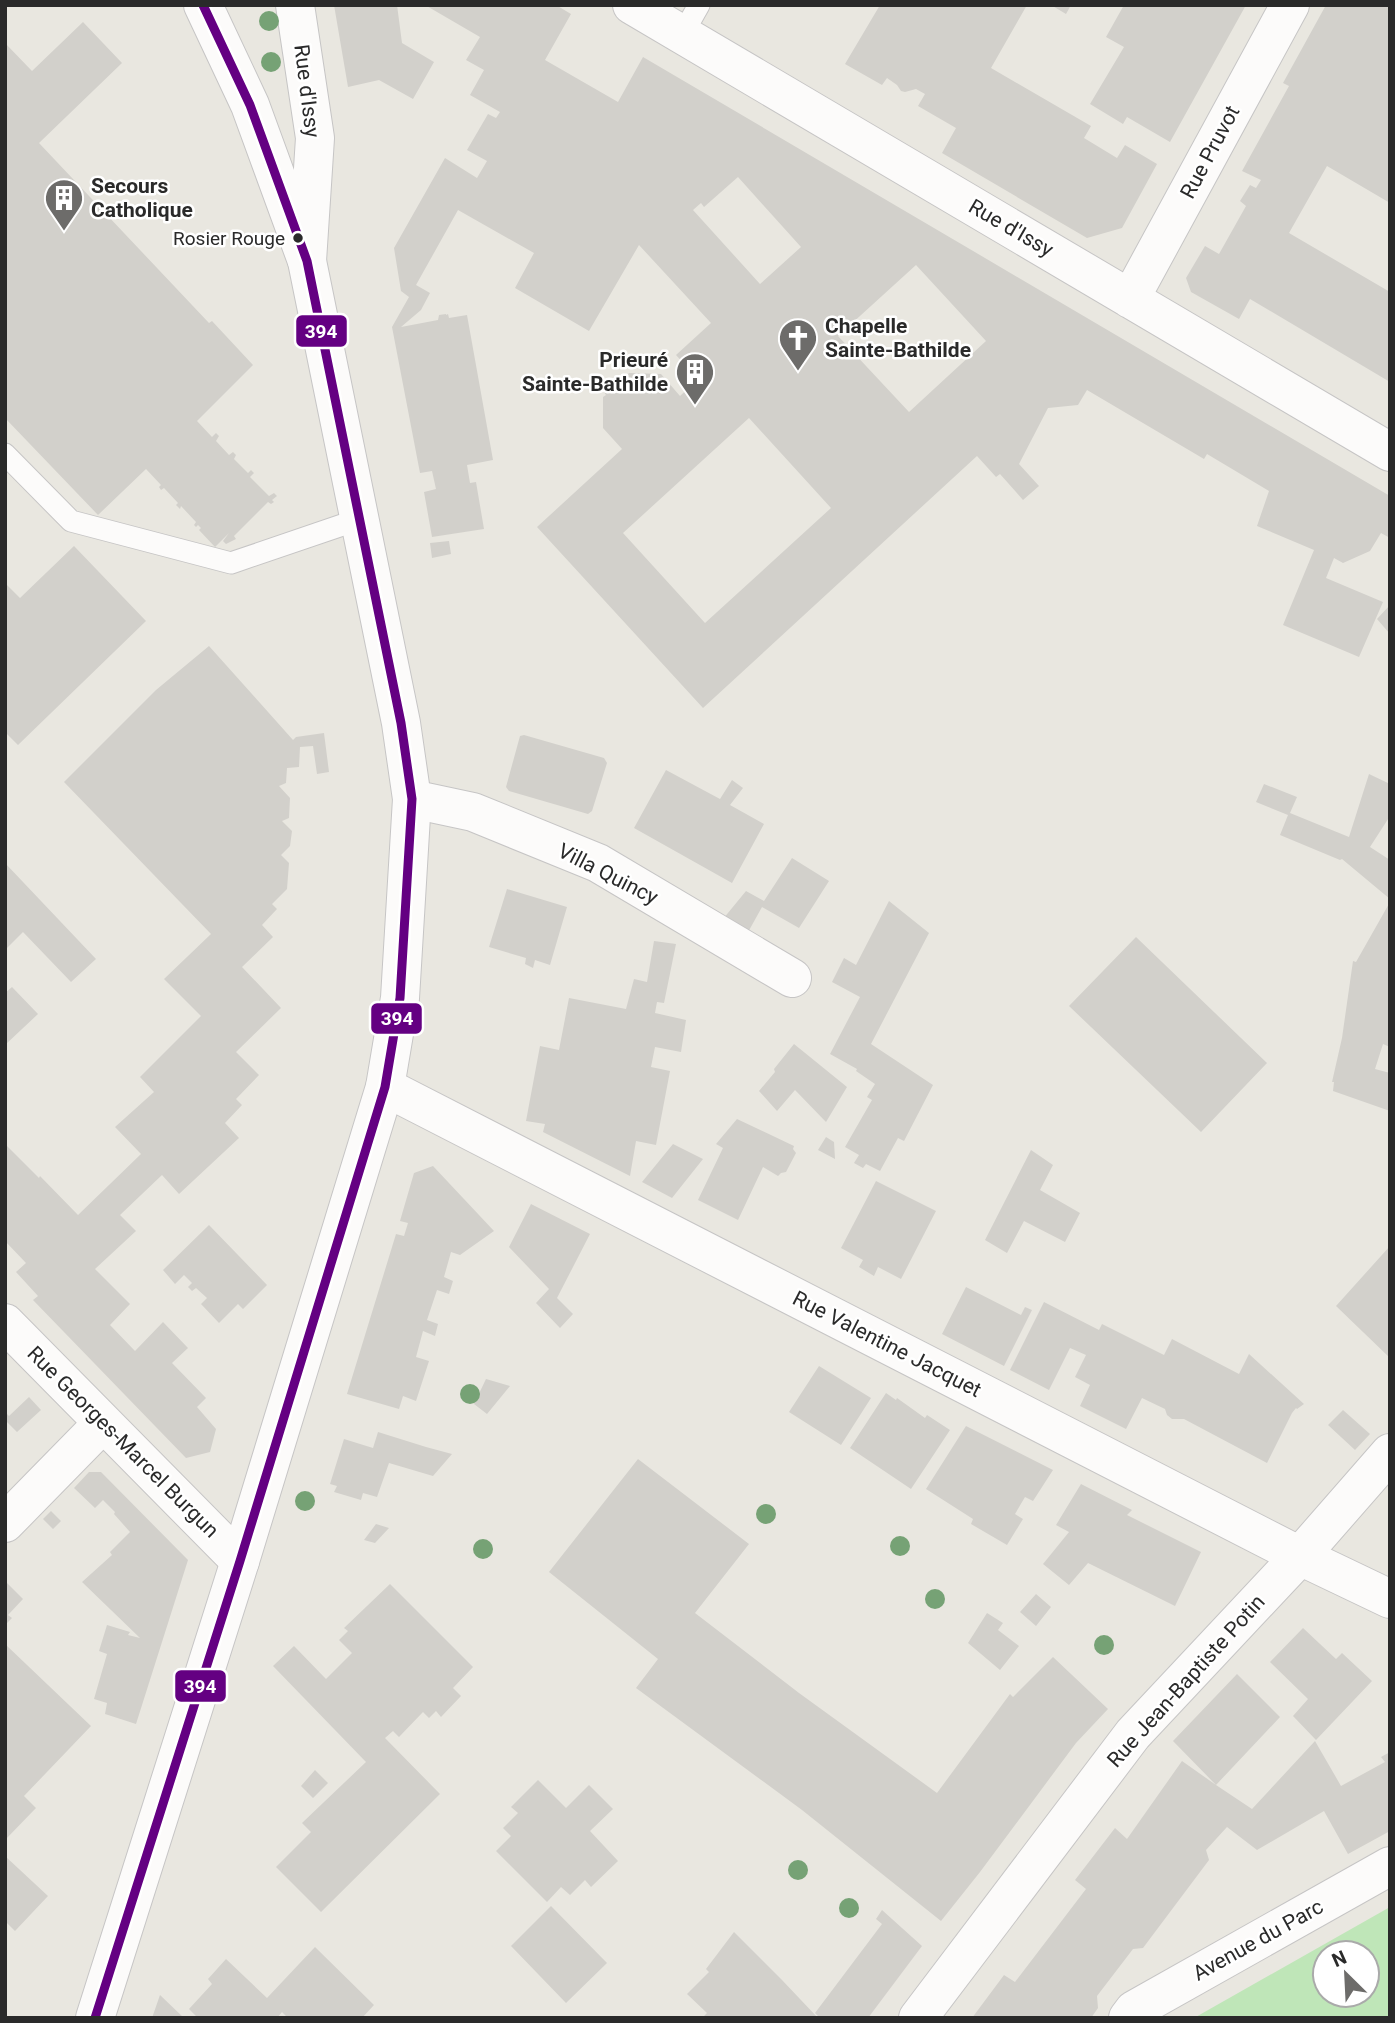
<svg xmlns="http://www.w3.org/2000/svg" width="1395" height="2023" font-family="Roboto,sans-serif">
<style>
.green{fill:#bfe6b8;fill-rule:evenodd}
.building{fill:#d2d0cb;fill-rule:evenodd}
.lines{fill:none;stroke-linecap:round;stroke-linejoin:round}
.lane-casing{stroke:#c6c5c5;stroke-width:23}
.street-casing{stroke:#c6c5c5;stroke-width:40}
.secondary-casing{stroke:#c6c5c5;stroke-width:40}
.lane{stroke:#fcfbfa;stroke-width:21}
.street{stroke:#fcfbfa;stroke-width:38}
.secondary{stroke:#fcfbfa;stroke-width:38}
.bus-1-casing{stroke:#fff;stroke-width:14}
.bus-1{stroke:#640082;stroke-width:9}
.tree{fill:#76a275}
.bus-dot{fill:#2a2a2a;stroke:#fff;stroke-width:2.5}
.labels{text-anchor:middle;stroke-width:5;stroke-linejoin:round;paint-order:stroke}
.bus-label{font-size:19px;fill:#2a2a2a;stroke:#fff;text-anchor:end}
.street-label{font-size:21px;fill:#2a2a2a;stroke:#fff}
.poi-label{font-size:21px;font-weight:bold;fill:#2a2a2a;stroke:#fff;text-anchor:start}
.line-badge{stroke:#fff;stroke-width:2.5}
.badge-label{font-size:19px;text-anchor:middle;font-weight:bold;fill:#fff}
</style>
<rect width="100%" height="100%" fill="#e9e7e0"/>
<path class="green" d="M 1390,1907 L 1390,2018 L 1194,2018 ZM 1325,1953 L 1367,1953 L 1367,1995 L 1325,1995 Z"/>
<path class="building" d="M 334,5 L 397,5 L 402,43 L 434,62 L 413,99 L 379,80 L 348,87 Z
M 425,5 L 556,5 L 571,14 L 545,60 L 618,102 L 643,57 L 1390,496 L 1390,538 L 1381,533 L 1370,551 L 1343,563 L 1334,558 L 1326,578 L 1383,602 L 1359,657 L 1283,625 L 1314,550 L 1257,526 L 1269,491 L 1207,454 L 1204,459 L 1087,390 L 1078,405 L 1048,408 L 1019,464 L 1039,486 L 1023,500 L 1000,474 L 996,477 L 977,456 L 703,708 L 537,527 L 622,449 L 603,428 L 603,397 L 606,395 L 604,392 L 624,374 L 626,376 L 629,373 L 661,374 L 680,396 L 698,379 L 676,355 L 711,323 L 639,245 L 589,331 L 515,288 L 534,253 L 458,210 L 416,285 L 430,293 L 421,310 L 401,327 L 438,320 L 439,315 L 446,314 L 446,315 L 448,314 L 449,318 L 467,315 L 493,460 L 467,465 L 470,483 L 476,482 L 484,529 L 432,537 L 424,492 L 436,489 L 432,471 L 420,473 L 392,327 L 409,297 L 401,291 L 394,248 L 445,158 L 477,178 L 487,161 L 467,150 L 488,114 L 496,118 L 500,112 L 470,95 L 484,70 L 466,60 L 480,37 ZM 738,177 L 801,247 L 760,284 L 693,210 L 701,203 L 704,207 ZM 916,265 L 986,341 L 909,412 L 838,336 ZM 749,418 L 831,508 L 705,623 L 623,533 Z
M 880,5 L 1027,5 L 991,68 L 1091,126 L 1084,138 L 1117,158 L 1125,145 L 1157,164 L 1122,228 L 1087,238 L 942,153 L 956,128 L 918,106 L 925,94 L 916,89 L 905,92 L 901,91 L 897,85 L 887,78 L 882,85 L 845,64 Z
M 1051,5 L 1071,5 L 1066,14 Z
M 1124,5 L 1246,5 L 1170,142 L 1127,117 L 1123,124 L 1090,104 L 1124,47 L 1106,37 Z
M 1326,5 L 1390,5 L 1390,203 L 1327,166 L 1289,233 L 1390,292 L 1390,382 L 1250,299 L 1239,319 L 1191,292 L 1186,278 L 1205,246 L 1219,254 L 1246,206 L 1240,201 L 1250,185 L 1256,188 L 1261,180 L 1242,171 L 1289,86 L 1283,83 Z
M 83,22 L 122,63 L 39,143 L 209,323 L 212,321 L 253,365 L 197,421 L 212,437 L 216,433 L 219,436 L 216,441 L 229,455 L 233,452 L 236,455 L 234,459 L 248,473 L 251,470 L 254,473 L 250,477 L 269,496 L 274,493 L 277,496 L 272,500 L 274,502 L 271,504 L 268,502 L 234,536 L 236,539 L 226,544 L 223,541 L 229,533 L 215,547 L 199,530 L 201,528 L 198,525 L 196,527 L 194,525 L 196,522 L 181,506 L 180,509 L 176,505 L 178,503 L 164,488 L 161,490 L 159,487 L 161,485 L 146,469 L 98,515 L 5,418 L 5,43 L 32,71 Z
M 449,541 L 451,554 L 432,558 L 430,543 Z
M 74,546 L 146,621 L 18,745 L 5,732 L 5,583 L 20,598 Z
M 1390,605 L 1390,634 L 1377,619 Z
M 209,646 L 293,740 L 296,737 L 324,733 L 329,772 L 317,774 L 313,746 L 300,747 L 299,767 L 287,768 L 286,783 L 279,786 L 290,798 L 289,818 L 282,821 L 292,831 L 290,846 L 281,855 L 289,863 L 287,889 L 272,904 L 277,909 L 262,925 L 273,937 L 242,967 L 281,1008 L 236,1052 L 259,1075 L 236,1099 L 242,1105 L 225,1123 L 239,1138 L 179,1194 L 162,1175 L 120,1215 L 136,1231 L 95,1269 L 130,1304 L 110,1325 L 135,1351 L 163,1322 L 188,1348 L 172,1363 L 206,1398 L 197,1407 L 216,1429 L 210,1452 L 186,1458 L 33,1300 L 38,1296 L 16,1272 L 26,1263 L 5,1241 L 5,1144 L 39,1178 L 40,1176 L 78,1215 L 141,1154 L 115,1127 L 154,1092 L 140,1077 L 201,1016 L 164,979 L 211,934 L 64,782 L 156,690 Z
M 524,735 L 604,758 L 607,763 L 592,811 L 588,814 L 509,791 L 506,787 L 520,736 Z
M 666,770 L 720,799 L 732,780 L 743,788 L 730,805 L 764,824 L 732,883 L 634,828 Z
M 1369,774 L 1390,784 L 1390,816 L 1370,847 L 1390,860 L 1390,899 L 1342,859 L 1340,860 L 1280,835 L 1288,815 L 1256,802 L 1264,784 L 1297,797 L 1290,813 L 1349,837 Z
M 792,858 L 829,881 L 799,928 L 762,907 L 747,934 L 723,919 L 746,891 L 764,901 Z
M 5,863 L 96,959 L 71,982 L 23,932 L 5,950 Z
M 507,889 L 567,907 L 550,965 L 535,960 L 533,968 L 525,964 L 526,958 L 489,947 Z
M 889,901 L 929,933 L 871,1044 L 933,1085 L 904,1141 L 898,1138 L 880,1171 L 866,1164 L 863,1168 L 854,1163 L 859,1155 L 845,1147 L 872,1100 L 867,1097 L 875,1084 L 856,1071 L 857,1069 L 830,1054 L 860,997 L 832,982 L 844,958 L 856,965 Z
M 1390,902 L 1390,1047 L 1383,1044 L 1375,1069 L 1390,1073 L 1390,1111 L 1333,1091 L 1334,1082 L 1332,1082 L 1342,1038 L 1353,961 L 1356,962 Z
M 1136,937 L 1267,1063 L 1201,1132 L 1069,1006 Z
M 654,941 L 676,944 L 664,1003 L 657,1002 L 655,1013 L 686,1020 L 681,1052 L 655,1047 L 651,1067 L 670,1071 L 656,1145 L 636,1141 L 630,1176 L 543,1132 L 545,1124 L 526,1121 L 540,1046 L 559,1050 L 569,998 L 626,1009 L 634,979 L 647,982 Z
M 12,987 L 38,1014 L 5,1045 L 5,993 Z
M 794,1044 L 847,1087 L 826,1122 L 795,1090 L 777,1111 L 759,1091 L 775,1072 L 774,1069 Z
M 737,1119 L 794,1146 L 793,1149 L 796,1153 L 786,1172 L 781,1173 L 778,1176 L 763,1167 L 738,1220 L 698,1200 L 723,1148 L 716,1144 Z
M 826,1137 L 834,1142 L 835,1159 L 818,1150 Z
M 673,1144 L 703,1159 L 672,1198 L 642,1182 Z
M 1031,1150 L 1053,1165 L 1040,1190 L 1080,1213 L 1065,1242 L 1024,1221 L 1007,1253 L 985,1240 Z
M 433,1166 L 494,1231 L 460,1255 L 451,1252 L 444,1277 L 453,1281 L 449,1294 L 437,1290 L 427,1320 L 438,1324 L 435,1336 L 423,1331 L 416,1357 L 429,1361 L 416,1401 L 403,1396 L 399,1409 L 347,1394 L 396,1234 L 404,1236 L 408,1223 L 400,1221 L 414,1173 Z
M 876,1181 L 936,1211 L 901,1279 L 878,1267 L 874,1276 L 859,1267 L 863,1260 L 841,1248 Z
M 531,1204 L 590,1234 L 557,1298 L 573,1314 L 560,1328 L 536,1303 L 549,1289 L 509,1247 Z
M 209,1225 L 267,1285 L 243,1309 L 238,1304 L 219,1323 L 201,1304 L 207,1298 L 196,1288 L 192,1291 L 188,1287 L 192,1283 L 184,1275 L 175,1284 L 163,1270 Z
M 1390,1246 L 1390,1358 L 1336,1306 Z
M 966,1287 L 1021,1315 L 1025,1307 L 1032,1310 L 1004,1366 L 942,1334 Z
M 1044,1302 L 1099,1330 L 1102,1324 L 1164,1355 L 1172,1339 L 1239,1374 L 1249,1354 L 1304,1404 L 1297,1409 L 1296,1408 L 1292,1413 L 1267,1463 L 1184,1419 L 1172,1419 L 1167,1415 L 1165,1409 L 1142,1398 L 1126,1429 L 1080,1406 L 1090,1385 L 1075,1377 L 1086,1355 L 1070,1348 L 1049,1390 L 1010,1370 Z
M 819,1366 L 871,1398 L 841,1445 L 789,1412 Z
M 486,1379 L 510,1386 L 487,1414 L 474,1404 Z
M 886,1393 L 896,1400 L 897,1398 L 925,1418 L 927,1415 L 950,1430 L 911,1489 L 850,1448 Z
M 29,1397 L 41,1410 L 17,1432 L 5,1420 L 5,1412 L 9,1416 Z
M 1343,1410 L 1370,1434 L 1355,1450 L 1328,1425 Z
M 966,1426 L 1053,1470 L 1033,1501 L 1025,1497 L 1015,1514 L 1023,1519 L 1007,1545 L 971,1524 L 973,1519 L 926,1489 Z
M 378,1432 L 426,1447 L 452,1454 L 433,1476 L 389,1463 L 377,1497 L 363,1493 L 361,1500 L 334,1492 L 337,1486 L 330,1484 L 344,1439 L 373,1448 Z
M 638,1459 L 749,1544 L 695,1613 L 799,1693 L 937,1793 L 1010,1694 L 1013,1697 L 1053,1657 L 1108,1709 L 1076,1743 L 980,1872 L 941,1921 L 802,1810 L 636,1688 L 658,1659 L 549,1572 Z
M 89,1472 L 101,1472 L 188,1560 L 136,1724 L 105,1714 L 107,1703 L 94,1699 L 107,1654 L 99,1651 L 107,1625 L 130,1632 L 128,1635 L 140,1638 L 82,1582 L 112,1555 L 110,1552 L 130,1532 L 114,1514 L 115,1512 L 103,1500 L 95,1508 L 74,1488 Z
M 1081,1484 L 1132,1510 L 1127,1515 L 1201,1552 L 1175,1606 L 1088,1563 L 1069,1585 L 1043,1564 L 1069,1532 L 1056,1525 Z
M 51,1511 L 61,1521 L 53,1529 L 43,1519 Z
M 376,1524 L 389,1528 L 375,1543 L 364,1540 Z
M 5,1581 L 23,1599 L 8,1615 L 12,1618 L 5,1625 Z
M 390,1584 L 473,1667 L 453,1688 L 461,1696 L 441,1717 L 436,1711 L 429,1718 L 423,1712 L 399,1737 L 393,1731 L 385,1738 L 440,1794 L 321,1912 L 276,1867 L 311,1832 L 302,1823 L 366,1762 L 273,1666 L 294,1646 L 326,1679 L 352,1653 L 339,1640 L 348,1631 L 344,1628 Z
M 1036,1594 L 1051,1607 L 1036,1626 L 1020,1612 Z
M 987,1613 L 1003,1623 L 998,1630 L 1019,1646 L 1000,1670 L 968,1643 Z
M 1303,1628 L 1336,1659 L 1342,1653 L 1372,1681 L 1316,1740 L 1293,1716 L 1308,1699 L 1270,1662 Z
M 5,1644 L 91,1726 L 24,1796 L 36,1808 L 5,1840 Z
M 1237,1674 L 1280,1717 L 1216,1785 L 1252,1809 L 1315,1741 L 1341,1786 L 1385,1762 L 1381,1757 L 1390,1752 L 1390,1831 L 1348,1854 L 1324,1811 L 1257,1850 L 1227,1827 L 1206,1850 L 1209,1860 L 1143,1948 L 1133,1949 L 1097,1996 L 1098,2008 L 1091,2018 L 972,2018 L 1004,1975 L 1015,1982 L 1086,1889 L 1075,1880 L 1115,1828 L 1127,1839 L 1182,1761 L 1216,1785 L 1173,1741 Z
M 315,1770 L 328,1783 L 313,1798 L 301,1786 Z
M 538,1780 L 566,1808 L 589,1785 L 613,1809 L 590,1831 L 618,1861 L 591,1887 L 585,1880 L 570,1895 L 561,1887 L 547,1902 L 496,1851 L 511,1836 L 503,1828 L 518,1813 L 511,1807 Z
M 5,1856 L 48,1896 L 15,1931 L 5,1921 Z
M 551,1906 L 607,1963 L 566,2003 L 511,1946 Z
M 882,1910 L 922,1946 L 868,2018 L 820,2018 L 815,2013 L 882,1924 L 876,1919 Z
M 734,1932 L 782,1980 L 818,2018 L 702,2018 L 707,2013 L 687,1994 L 709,1972 L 706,1969 Z
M 315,1947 L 374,2005 L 362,2018 L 288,2018 L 282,2012 L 277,2018 L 198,2018 L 189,2009 L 212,1984 L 208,1979 L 226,1959 L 267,1998 Z
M 160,1995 L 184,2018 L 152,2018 Z"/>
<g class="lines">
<g class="lane-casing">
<path id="lane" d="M 682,35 L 699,5
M 5,454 L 71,521 L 231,563 L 360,519"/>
</g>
<g class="street-casing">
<path id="street" d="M 295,5 L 315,138 L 307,261
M 632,5 L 1390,452
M 1130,299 L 1290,5
M 412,799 L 473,812 L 598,863 L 792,978
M 385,1087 L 1300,1556 L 1390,1599
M 5,1323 L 240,1561
M 5,1523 L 103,1423
M 918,2018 L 1133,1734 L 1300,1556 L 1390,1453
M 1128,2018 L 1134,2010 L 1390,1866"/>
</g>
<g class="secondary-casing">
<path id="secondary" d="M 95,2018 L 240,1561 L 385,1087 L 400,998 L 412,799 L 401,723 L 307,261 L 250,105 L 203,5"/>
</g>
<use href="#lane" class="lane"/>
<use href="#street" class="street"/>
<use href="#secondary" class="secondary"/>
<g class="bus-1-casing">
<path id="bus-1" d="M 95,2018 L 240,1561 L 385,1087 L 400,998 L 412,799 L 401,723 L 307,261 L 250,105 L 203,5"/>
</g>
<use href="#bus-1" class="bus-1"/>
</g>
<g class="tree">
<circle cx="269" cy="21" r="10"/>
<circle cx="271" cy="62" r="10"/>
<circle cx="470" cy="1394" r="10"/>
<circle cx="305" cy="1501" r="10"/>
<circle cx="766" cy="1514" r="10"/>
<circle cx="900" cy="1546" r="10"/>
<circle cx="483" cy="1549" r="10"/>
<circle cx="935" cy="1599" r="10"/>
<circle cx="1104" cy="1645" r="10"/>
<circle cx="798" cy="1870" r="10"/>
<circle cx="849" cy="1908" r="10"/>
</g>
<defs>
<g id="building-pin" transform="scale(2.0125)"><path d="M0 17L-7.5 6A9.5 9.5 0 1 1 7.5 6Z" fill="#6d6c6a" stroke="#fff"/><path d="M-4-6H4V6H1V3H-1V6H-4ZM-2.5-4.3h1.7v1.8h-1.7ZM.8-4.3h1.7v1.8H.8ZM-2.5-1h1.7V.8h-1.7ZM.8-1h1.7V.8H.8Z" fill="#fff"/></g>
<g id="church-pin" transform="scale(2.0125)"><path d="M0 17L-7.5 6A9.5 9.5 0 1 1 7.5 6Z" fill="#6d6c6a" stroke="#fff"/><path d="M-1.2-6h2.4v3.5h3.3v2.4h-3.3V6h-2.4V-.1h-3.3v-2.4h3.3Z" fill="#fff"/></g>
</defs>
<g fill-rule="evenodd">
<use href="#building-pin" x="64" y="198"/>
<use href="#church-pin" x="798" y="338"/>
<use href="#building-pin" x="695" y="372"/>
</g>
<circle class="bus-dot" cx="298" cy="238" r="6"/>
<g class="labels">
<g class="bus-label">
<text x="285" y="245">Rosier Rouge</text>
</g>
<g class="street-label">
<text transform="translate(307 91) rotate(83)" y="7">Rue d'Issy</text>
<text transform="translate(1210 152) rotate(-62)" y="7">Rue Pruvot</text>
<text transform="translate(1011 228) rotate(30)" y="7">Rue d'Issy</text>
<text transform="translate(608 874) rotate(27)" y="7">Villa Quincy</text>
<text transform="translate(887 1344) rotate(27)" y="7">Rue Valentine Jacquet</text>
<text transform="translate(123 1442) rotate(45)" y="7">Rue Georges-Marcel Burgun</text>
<text transform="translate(1186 1681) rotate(-48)" y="7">Rue Jean-Baptiste Potin</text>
<text transform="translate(1258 1940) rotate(-29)" y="7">Avenue du Parc</text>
</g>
<g class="poi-label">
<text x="91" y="193">Secours<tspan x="91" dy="24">Catholique</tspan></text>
<text x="825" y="333">Chapelle<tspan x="825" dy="24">Sainte-Bathilde</tspan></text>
<text x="668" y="367" text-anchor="end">Prieuré<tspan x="668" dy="24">Sainte-Bathilde</tspan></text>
</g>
</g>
<g class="line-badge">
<rect x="295" y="314" width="53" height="34" rx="7" fill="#640082"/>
<rect x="370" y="1002" width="53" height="33" rx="7" fill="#640082"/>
<rect x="174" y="1669" width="53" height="34" rx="7" fill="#640082"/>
</g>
<g class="badge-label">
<text x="321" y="338">394</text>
<text x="397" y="1025">394</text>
<text x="200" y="1693">394</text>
</g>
<rect width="1395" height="2023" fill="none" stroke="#2a2a2a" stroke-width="14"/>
<g transform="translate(1346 1974) rotate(336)"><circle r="33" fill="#ffffff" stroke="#aaaaaa" stroke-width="2"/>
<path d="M0-5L12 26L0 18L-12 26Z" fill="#6d6c6a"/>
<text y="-10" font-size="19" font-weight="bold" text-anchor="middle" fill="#2a2a2a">N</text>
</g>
</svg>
